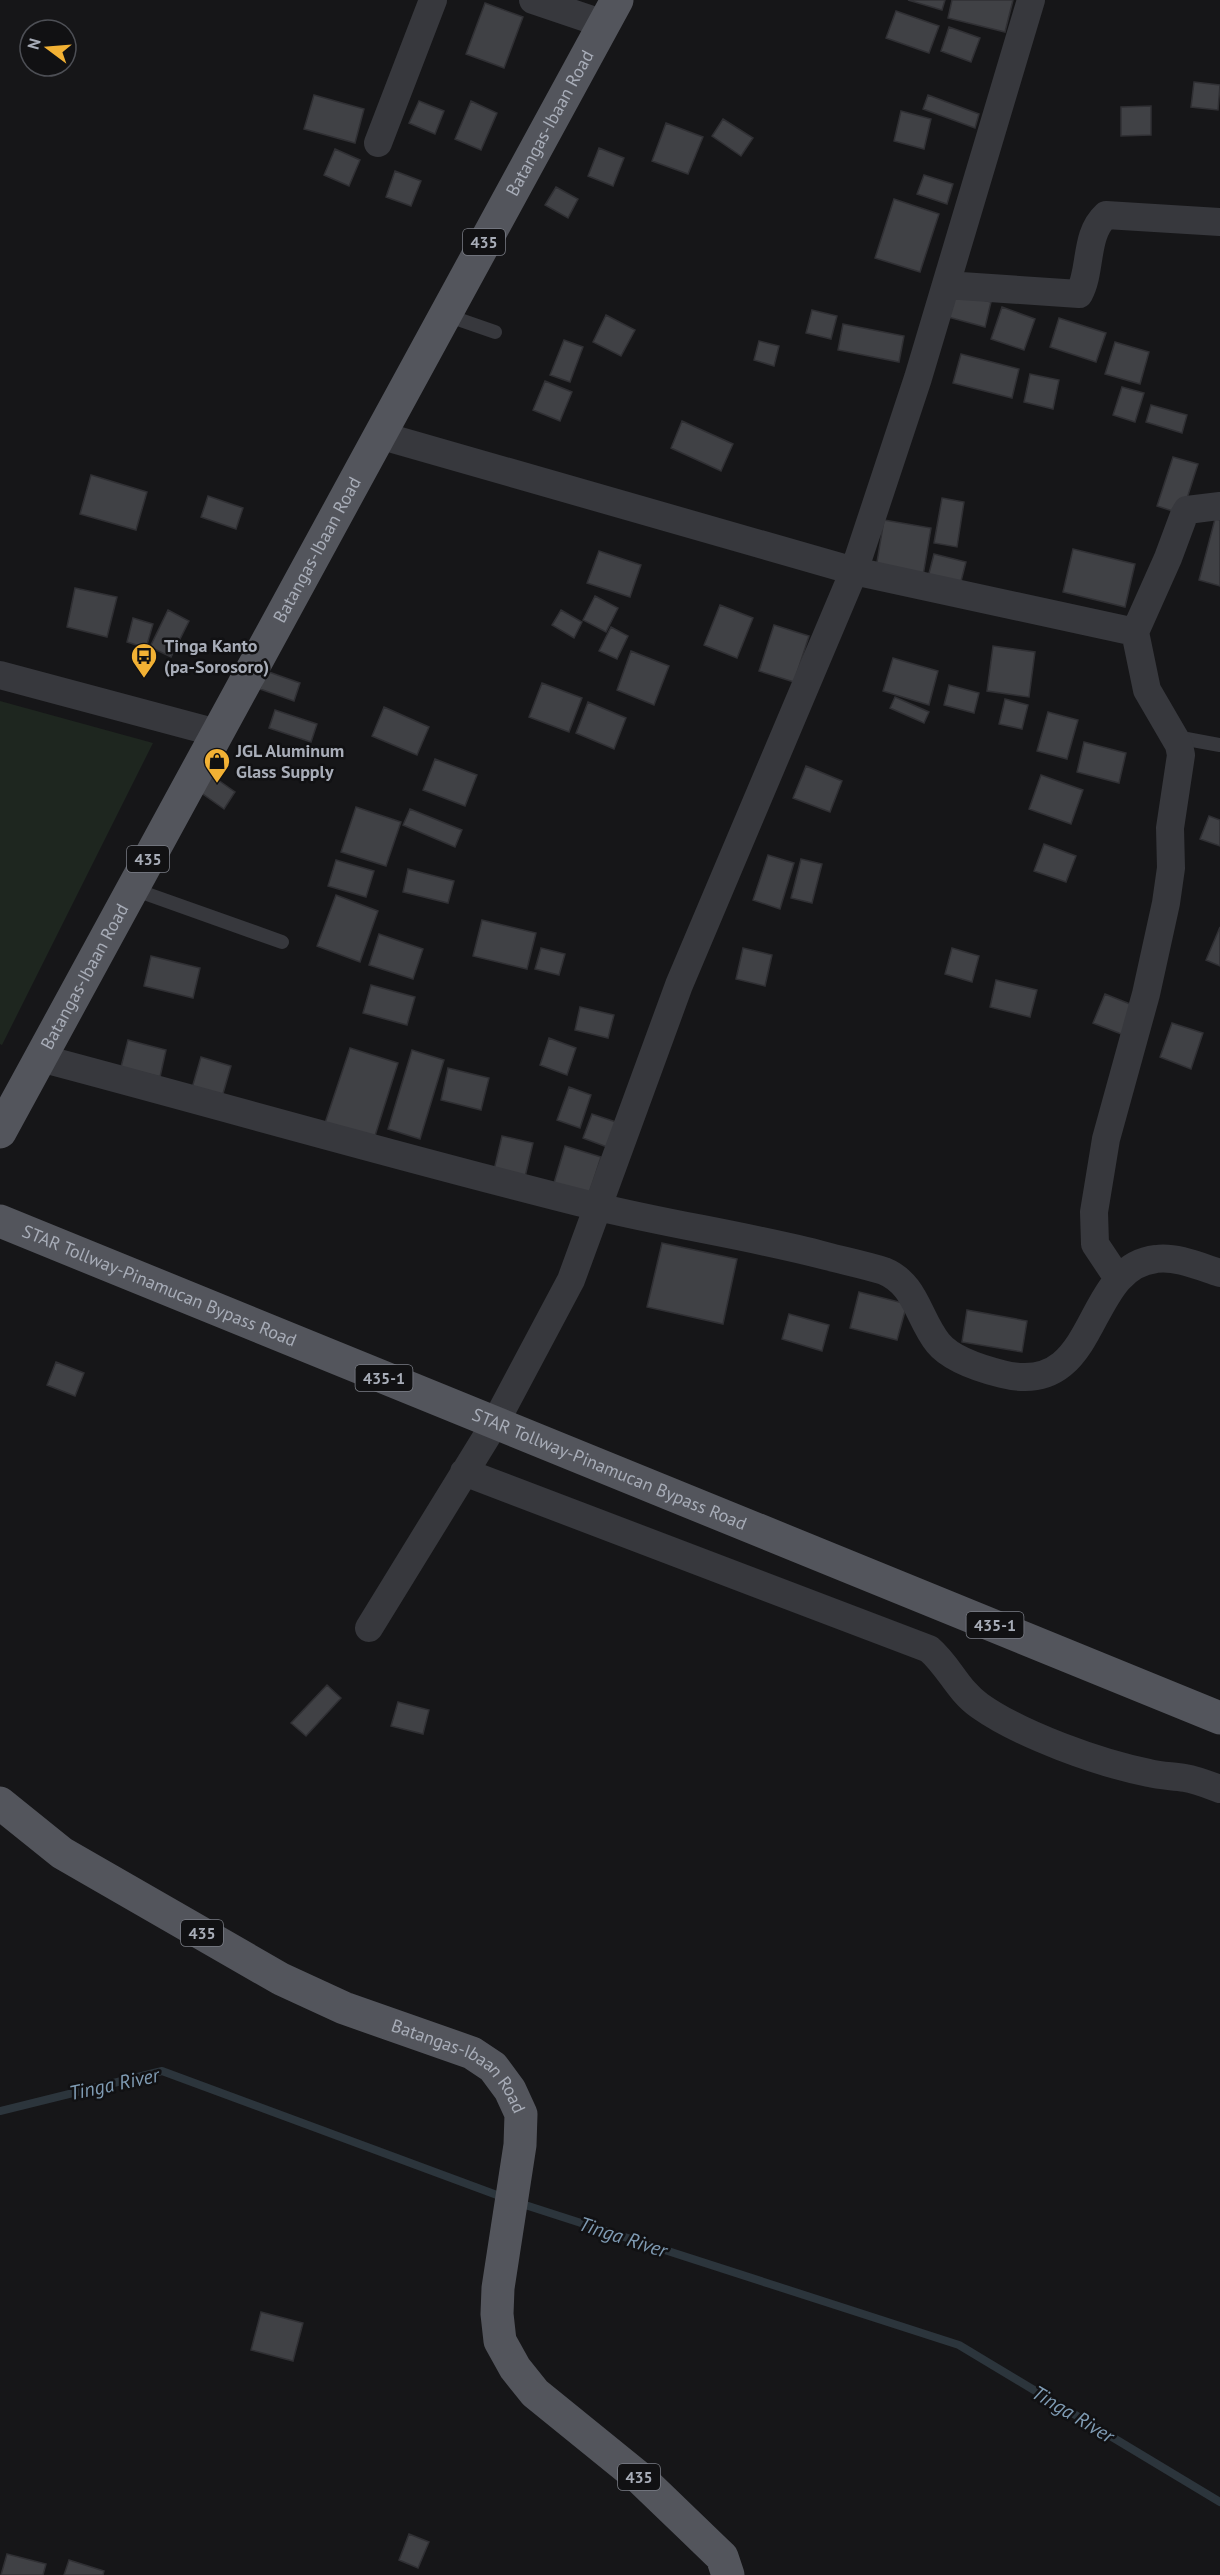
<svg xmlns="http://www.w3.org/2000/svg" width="1220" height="2575" font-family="'PT Sans',sans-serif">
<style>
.green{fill:#1e261f}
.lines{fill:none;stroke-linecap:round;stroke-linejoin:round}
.stream{stroke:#2c353c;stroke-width:8}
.building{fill:#404145;stroke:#303034;stroke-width:1.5}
.service{stroke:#37383d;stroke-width:14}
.minor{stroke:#37383d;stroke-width:28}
.primary{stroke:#53555c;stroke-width:33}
.labels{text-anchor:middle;stroke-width:5;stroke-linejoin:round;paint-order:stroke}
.shield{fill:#111113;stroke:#7b7e86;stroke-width:1.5}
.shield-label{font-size:16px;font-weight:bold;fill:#a8adb8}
.street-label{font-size:18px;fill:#a8adb8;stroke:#111113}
.poi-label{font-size:18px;font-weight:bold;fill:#a8adb8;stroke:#111113;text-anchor:start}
.water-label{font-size:20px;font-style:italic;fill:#7f9bb3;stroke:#111113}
</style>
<rect width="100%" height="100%" fill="#161618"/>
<path class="green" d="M 0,701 L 153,743 L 2,1045 L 0,1044 Z"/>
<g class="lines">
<path class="stream" d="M 0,2111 L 162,2071 L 505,2198
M 519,2203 L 959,2345 L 1220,2502"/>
</g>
<path class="building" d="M 908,0 L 945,0 L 942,10 Z
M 952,0 L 1013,0 L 1005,32 L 948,18 Z
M 485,3 L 523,17 L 504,68 L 466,54 Z
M 896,11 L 939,26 L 929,53 L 886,38 Z
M 949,27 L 980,38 L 971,62 L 941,51 Z
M 1194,82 L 1220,85 L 1218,110 L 1191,107 Z
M 314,95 L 364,109 L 355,143 L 304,129 Z
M 928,95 L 979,114 L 975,128 L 923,109 Z
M 419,101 L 444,111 L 435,134 L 409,123 Z
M 471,101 L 497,113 L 481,150 L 455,139 Z
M 1151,106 L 1151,135 L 1121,136 L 1121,107 Z
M 901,111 L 931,119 L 924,149 L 894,141 Z
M 723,119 L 753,138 L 741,156 L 712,136 Z
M 666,123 L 703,137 L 688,174 L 652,161 Z
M 599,148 L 624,158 L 613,186 L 588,176 Z
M 335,149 L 360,160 L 349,186 L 324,175 Z
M 395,171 L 421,181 L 411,206 L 386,197 Z
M 924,175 L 953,184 L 947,204 L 917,194 Z
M 556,187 L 578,199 L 568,218 L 545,205 Z
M 894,199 L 939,214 L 920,272 L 875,258 Z
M 954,293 L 991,302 L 985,327 L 948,317 Z
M 1002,307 L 1035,319 L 1024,350 L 991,339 Z
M 812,310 L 837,316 L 831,339 L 806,333 Z
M 606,315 L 635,330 L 621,356 L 593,342 Z
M 1059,318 L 1106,333 L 1096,362 L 1050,347 Z
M 843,324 L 904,336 L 899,362 L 838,350 Z
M 564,340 L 583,347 L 570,382 L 550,375 Z
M 759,341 L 779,346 L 774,366 L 754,360 Z
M 1115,342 L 1149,352 L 1140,384 L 1105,374 Z
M 961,354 L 1019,369 L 1012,398 L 953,383 Z
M 1030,374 L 1059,380 L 1053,409 L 1024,402 Z
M 545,381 L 572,392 L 560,421 L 533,410 Z
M 1122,387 L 1144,393 L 1135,422 L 1113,415 Z
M 1151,405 L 1187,415 L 1182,433 L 1146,422 Z
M 682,421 L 733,444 L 721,471 L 671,448 Z
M 1173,457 L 1198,464 L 1182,514 L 1157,506 Z
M 91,475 L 147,492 L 136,530 L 80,514 Z
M 208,496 L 243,508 L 236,529 L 201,517 Z
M 942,498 L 964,502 L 957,547 L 934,543 Z
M 1215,519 L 1220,520 L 1220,586 L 1199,580 Z
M 884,520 L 931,528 L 923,576 L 876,568 Z
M 1073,549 L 1135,564 L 1125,607 L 1063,592 Z
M 599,551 L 641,565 L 630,597 L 587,583 Z
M 934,554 L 966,562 L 959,589 L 927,581 Z
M 75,588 L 117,597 L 107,637 L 67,627 Z
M 595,596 L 618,608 L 606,632 L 583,620 Z
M 720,605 L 753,618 L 737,658 L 704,645 Z
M 168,610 L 189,621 L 171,657 L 150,647 Z
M 561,610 L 582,622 L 574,638 L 552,625 Z
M 133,618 L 153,624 L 146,648 L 127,642 Z
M 774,625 L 809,636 L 794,682 L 759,671 Z
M 611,627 L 628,636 L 617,659 L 599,651 Z
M 993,646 L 1035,652 L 1029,697 L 987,691 Z
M 631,651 L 669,666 L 654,705 L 617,690 Z
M 893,658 L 938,671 L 929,705 L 883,691 Z
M 266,671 L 300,683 L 294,701 L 260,689 Z
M 542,683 L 582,698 L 569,732 L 529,717 Z
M 949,685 L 979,693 L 974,713 L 944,705 Z
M 895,697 L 929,712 L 924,723 L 890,708 Z
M 1005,699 L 1028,705 L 1022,729 L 999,724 Z
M 588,702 L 626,718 L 614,749 L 576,733 Z
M 384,707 L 429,727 L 417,755 L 372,736 Z
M 275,710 L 317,724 L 311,742 L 269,728 Z
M 1048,712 L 1078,720 L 1067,759 L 1037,751 Z
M 1084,742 L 1126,753 L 1119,783 L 1077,772 Z
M 435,759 L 477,775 L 465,806 L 423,790 Z
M 806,766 L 842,781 L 830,812 L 793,798 Z
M 211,775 L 235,792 L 224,809 L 200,792 Z
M 1041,775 L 1083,790 L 1071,824 L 1029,809 Z
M 356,807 L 401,822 L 386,866 L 341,852 Z
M 410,809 L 462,830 L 455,847 L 403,825 Z
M 1209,816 L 1220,820 L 1220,846 L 1200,839 Z
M 1044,844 L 1076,856 L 1066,882 L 1034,871 Z
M 768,855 L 794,863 L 780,909 L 753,900 Z
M 801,859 L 822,864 L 812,903 L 791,898 Z
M 336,860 L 374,871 L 366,897 L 328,886 Z
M 408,869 L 454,881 L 448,903 L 403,892 Z
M 336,895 L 378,911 L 360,962 L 317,946 Z
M 482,920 L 536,933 L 527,969 L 473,956 Z
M 1220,927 L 1220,966 L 1206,960 Z
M 379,934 L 423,949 L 413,979 L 369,965 Z
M 541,948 L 565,954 L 559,975 L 535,969 Z
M 743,948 L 772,955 L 765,986 L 736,979 Z
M 952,948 L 979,956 L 972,982 L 945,974 Z
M 151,956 L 200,968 L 193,998 L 144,986 Z
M 996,980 L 1037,990 L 1030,1017 L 990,1007 Z
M 371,985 L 415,997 L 407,1025 L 363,1013 Z
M 1105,994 L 1135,1006 L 1124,1035 L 1093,1023 Z
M 580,1007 L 614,1015 L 608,1038 L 575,1030 Z
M 1172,1023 L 1203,1033 L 1191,1069 L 1160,1057 Z
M 549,1038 L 576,1048 L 567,1075 L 540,1065 Z
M 128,1040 L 166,1050 L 160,1077 L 121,1067 Z
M 350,1048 L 398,1063 L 374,1139 L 325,1123 Z
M 412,1050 L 444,1060 L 420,1139 L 388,1129 Z
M 201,1057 L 231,1066 L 222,1097 L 192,1088 Z
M 448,1068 L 489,1078 L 481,1110 L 441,1100 Z
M 569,1087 L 591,1095 L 580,1128 L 557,1120 Z
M 592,1114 L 616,1122 L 607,1147 L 583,1138 Z
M 502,1136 L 533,1143 L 525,1177 L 494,1170 Z
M 565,1146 L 601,1157 L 589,1194 L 554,1183 Z
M 662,1243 L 737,1259 L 723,1324 L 647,1307 Z
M 859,1292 L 907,1304 L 897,1340 L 850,1328 Z
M 967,1310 L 1027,1321 L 1022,1352 L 962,1342 Z
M 789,1314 L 829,1325 L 822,1351 L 782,1339 Z
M 56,1362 L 84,1373 L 75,1396 L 47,1385 Z
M 327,1685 L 341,1698 L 306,1736 L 291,1723 Z
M 398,1702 L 429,1710 L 423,1734 L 391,1726 Z
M 261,2312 L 303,2323 L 293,2361 L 251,2350 Z
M 409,2534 L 429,2542 L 418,2568 L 399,2560 Z
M 7,2554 L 46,2564 L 43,2575 L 1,2575 Z
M 69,2560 L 104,2571 L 103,2575 L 64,2575 Z"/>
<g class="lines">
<path class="service" d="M 446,315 L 495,332
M 1176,737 L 1220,745
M 133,889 L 282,942"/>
<path class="minor" d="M 533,0 L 604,24
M 378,143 L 433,0
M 946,285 L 1079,294 C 1092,270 1084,235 1106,215 L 1220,222
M 379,435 L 854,571 L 1135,632 L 1168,558 L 1184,515 L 1187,510 L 1220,506
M 0,675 L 217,733
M 40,1058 C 225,1107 409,1160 594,1206 C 671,1225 750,1236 826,1256 C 845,1261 865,1265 884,1271 C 916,1284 918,1318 938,1343 C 951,1359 982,1369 1002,1374 C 1101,1399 1082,1267 1156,1259 C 1176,1256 1201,1267 1220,1273
M 1117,1277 L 1095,1244 L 1094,1212 L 1106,1139 L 1146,994 L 1166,903 L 1171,868 L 1170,828 L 1181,755 L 1179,745 L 1147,690 L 1135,632
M 464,1472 L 929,1649 C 949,1666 958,1691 980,1706 C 1021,1735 1099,1763 1149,1773 C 1161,1776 1173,1776 1185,1778 C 1197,1780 1209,1785 1220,1789
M 369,1628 L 495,1423 L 571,1280 L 679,985 L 854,571 L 918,378 L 1031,0"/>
<g class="primary">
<path id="s1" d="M 0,1132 L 617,0"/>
<path id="s2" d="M 0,1221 L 1220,1718"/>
<path id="s3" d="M 0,1803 L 62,1853 L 281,1979 L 344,2008 L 472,2053 L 493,2067 L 510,2090 L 521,2114 L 520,2145 L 498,2288 L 497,2314 L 500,2341 L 515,2368 L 535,2393 L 641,2479 L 722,2557 L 728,2575"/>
</g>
</g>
<defs>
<g id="bus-pin" transform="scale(1.35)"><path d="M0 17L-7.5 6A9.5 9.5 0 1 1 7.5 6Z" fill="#f2b134" stroke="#111113"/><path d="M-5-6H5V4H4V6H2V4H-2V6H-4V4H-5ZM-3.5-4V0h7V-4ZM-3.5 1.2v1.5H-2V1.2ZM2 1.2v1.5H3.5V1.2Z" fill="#111"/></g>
<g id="shop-pin" transform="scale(1.35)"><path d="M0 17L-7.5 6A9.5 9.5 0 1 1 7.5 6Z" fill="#f2b134" stroke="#111113"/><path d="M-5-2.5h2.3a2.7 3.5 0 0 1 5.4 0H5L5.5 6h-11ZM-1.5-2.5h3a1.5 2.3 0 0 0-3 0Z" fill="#111"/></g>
</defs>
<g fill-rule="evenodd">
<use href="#bus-pin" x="144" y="656"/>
<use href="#shop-pin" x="217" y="761"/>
</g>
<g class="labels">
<g class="shield">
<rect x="463" y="229" width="42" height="26" rx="4.5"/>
<rect x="127" y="846" width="42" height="26" rx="4.5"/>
<rect x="355.5" y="1365" width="57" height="26" rx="4.5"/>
<rect x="966.5" y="1612" width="57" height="26" rx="4.5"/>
<rect x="181" y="1920" width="42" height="26" rx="4.5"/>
<rect x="618" y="2464" width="42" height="26" rx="4.5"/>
</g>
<g class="shield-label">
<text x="484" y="248">435</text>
<text x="148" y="865">435</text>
<text x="384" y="1384">435-1</text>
<text x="995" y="1631">435-1</text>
<text x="202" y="1939">435</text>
<text x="639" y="2483">435</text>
</g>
<g class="street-label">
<text dy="6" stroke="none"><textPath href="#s1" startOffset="1149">Batangas-Ibaan Road</textPath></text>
<text dy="6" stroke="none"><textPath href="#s1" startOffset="663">Batangas-Ibaan Road</textPath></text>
<text dy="6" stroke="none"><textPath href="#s1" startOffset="177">Batangas-Ibaan Road</textPath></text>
<text dy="6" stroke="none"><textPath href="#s2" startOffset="172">STAR Tollway-Pinamucan Bypass Road</textPath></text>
<text dy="6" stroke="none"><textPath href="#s2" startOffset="658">STAR Tollway-Pinamucan Bypass Road</textPath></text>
<text dy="6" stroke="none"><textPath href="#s3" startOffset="534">Batangas-Ibaan Road</textPath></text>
</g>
<g class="poi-label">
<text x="164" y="652">Tinga Kanto<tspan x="164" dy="21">(pa-Sorosoro)</tspan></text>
<text x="236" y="757">JGL Aluminum<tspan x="236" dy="21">Glass Supply</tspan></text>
</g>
<g class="water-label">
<text transform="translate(114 2084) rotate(-12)" y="7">Tinga River</text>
<text transform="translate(623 2237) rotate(18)" y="7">Tinga River</text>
<text transform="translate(1073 2414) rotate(31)" y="7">Tinga River</text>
</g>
</g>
<g transform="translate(48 48) rotate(286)"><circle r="28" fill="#111113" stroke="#4d4f55" stroke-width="1.5"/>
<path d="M0-4.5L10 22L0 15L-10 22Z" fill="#f2b134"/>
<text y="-9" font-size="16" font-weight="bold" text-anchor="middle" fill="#a8adb8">N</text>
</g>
</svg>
